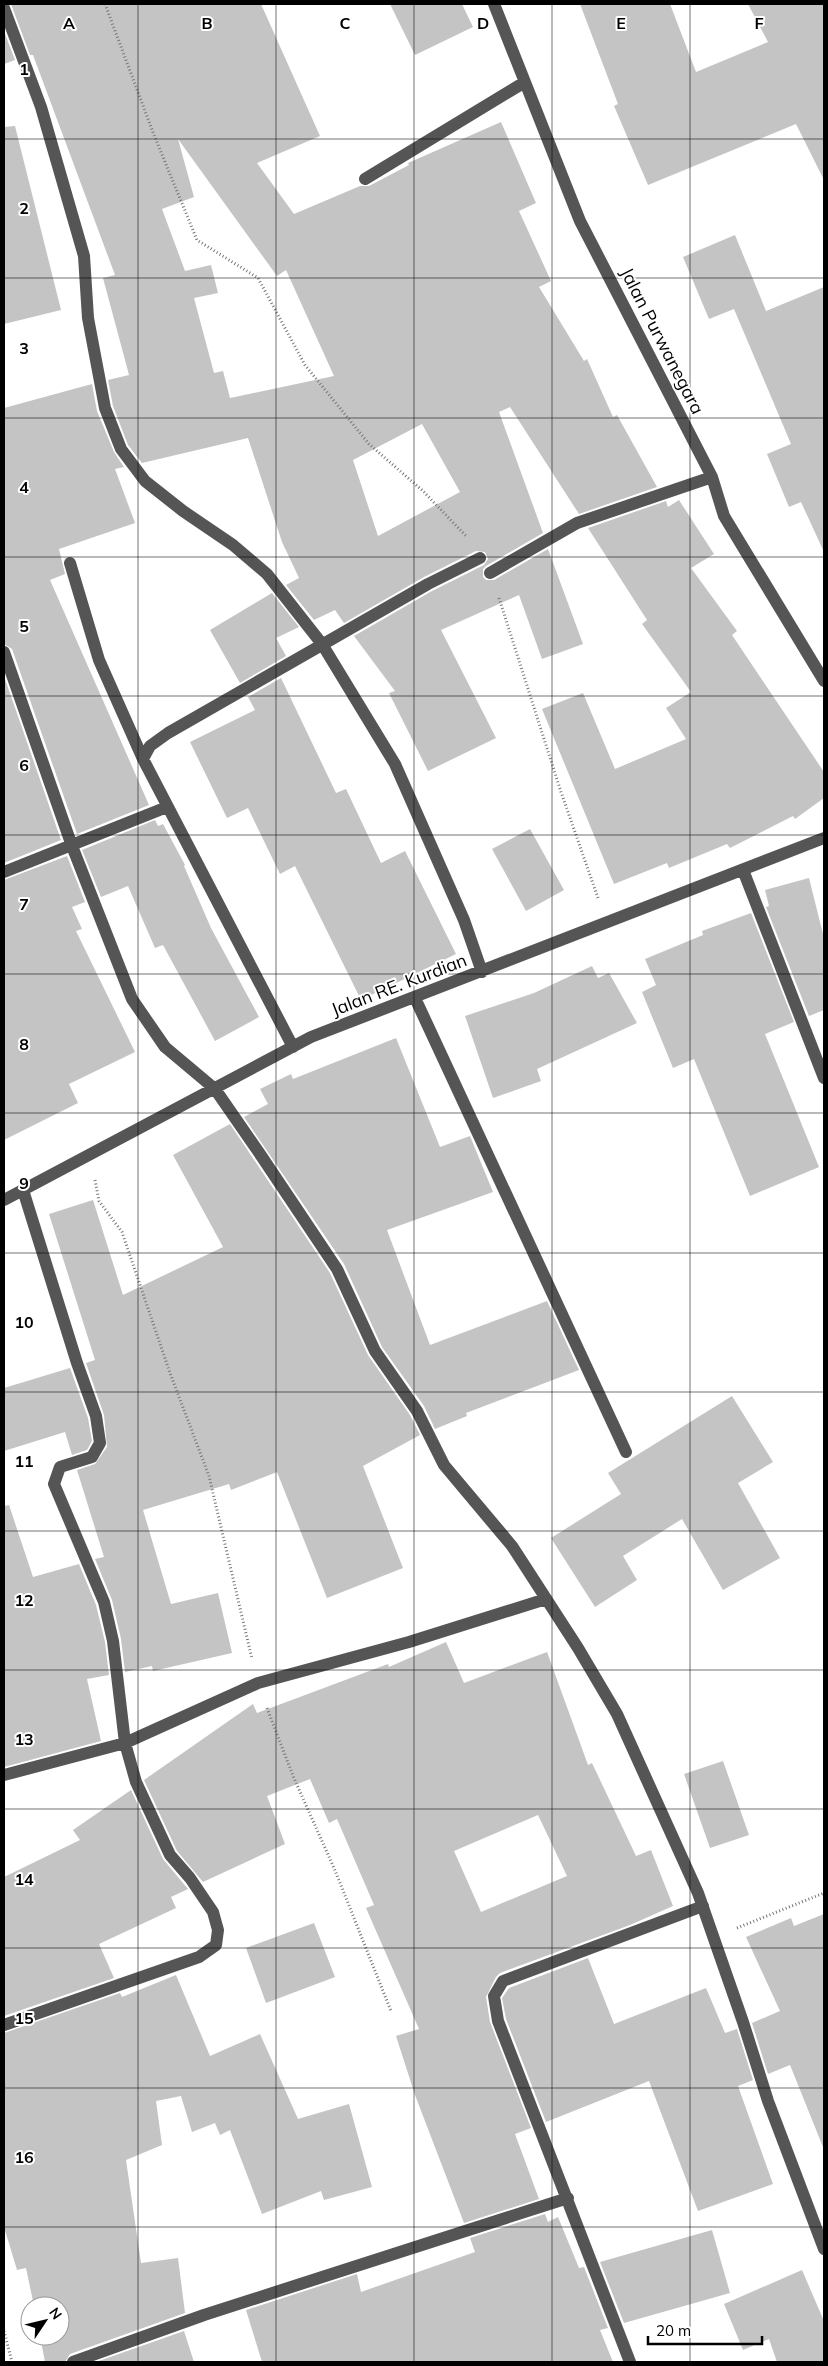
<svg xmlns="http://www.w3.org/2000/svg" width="828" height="2366" font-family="Mulish,sans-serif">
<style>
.building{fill:#c4c4c4;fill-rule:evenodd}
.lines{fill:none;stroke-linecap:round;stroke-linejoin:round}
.path{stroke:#777;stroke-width:3;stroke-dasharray:1 2.5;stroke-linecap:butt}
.minor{stroke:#555;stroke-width:12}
.grid{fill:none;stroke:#000;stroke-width:1;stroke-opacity:0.55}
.labels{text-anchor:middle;stroke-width:4;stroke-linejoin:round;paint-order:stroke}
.street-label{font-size:18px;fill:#000;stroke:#fff}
.grid-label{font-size:16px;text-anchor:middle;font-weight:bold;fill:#000;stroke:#fff;stroke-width:4;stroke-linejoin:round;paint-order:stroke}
</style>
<rect width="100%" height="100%" fill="#fff"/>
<path class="building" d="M 11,4 L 261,4 L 320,136 L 257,163 L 294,214 L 360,186 L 369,186 L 409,165 L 408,163 L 501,122 L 536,203 L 519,211 L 551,281 L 539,287 L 584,361 L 587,359 L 613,417 L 617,415 L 657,487 L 579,514 L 510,407 L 499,412 L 543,533 L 486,566 L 483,569 L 483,577 L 486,580 L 494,580 L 548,549 L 583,644 L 542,659 L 519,595 L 441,630 L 496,738 L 428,771 L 389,693 L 395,691 L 354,636 L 432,591 L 484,565 L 488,559 L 485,552 L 476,551 L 424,577 L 344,623 L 335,610 L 314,620 L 286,585 L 299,578 L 282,542 L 248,438 L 142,463 L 128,445 L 113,406 L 108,380 L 129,375 L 103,278 L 115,275 L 33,55 L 30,55 ZM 178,139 L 277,276 L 286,270 L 334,376 L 230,398 L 223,371 L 214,373 L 194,298 L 218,293 L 211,265 L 185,271 L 162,209 L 194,197 ZM 422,424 L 460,492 L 378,536 L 353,460 Z
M 390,4 L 462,4 L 473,27 L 415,55 Z
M 580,4 L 670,4 L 696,72 L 768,42 L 748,4 L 824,4 L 824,180 L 796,124 L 648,185 L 614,106 L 618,104 Z
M 4,31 L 15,60 L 4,64 Z
M 15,126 L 61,310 L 4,324 L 4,127 Z
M 735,235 L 766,311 L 824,287 L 824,552 L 801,502 L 789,507 L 767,454 L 791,444 L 734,309 L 709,319 L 683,257 Z
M 92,384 L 97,411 L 114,452 L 124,467 L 115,469 L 135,523 L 59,549 L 65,574 L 50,580 L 149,805 L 77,834 L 12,649 L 4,644 L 4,408 Z
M 679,500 L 714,554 L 691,568 L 737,631 L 732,635 L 824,772 L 824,798 L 795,819 L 793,816 L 730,848 L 727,844 L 669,868 L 667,863 L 614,884 L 542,709 L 583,693 L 615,769 L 686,739 L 666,708 L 691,692 L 642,624 L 647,620 L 588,528 L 666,501 L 668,507 Z
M 272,593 L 299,627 L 276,638 L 286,656 L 240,683 L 210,630 Z
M 4,676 L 61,840 L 4,863 Z
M 281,678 L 336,793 L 346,789 L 381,863 L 405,851 L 456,954 L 361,1000 L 295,866 L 280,874 L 248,808 L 227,818 L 190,742 L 255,710 L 248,697 Z
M 155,820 L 158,826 L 163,824 L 185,865 L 184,866 L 211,928 L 259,1017 L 215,1041 L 163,945 L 155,948 L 128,886 L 101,897 L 82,850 Z
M 530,829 L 564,890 L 526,911 L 492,849 Z
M 67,856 L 85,902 L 72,907 L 82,929 L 76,931 L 135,1052 L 69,1084 L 78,1103 L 4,1140 L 4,880 Z
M 809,878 L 824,938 L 824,1010 L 809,1016 L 766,907 L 769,906 L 765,890 Z
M 751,913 L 794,1022 L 765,1034 L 819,1167 L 750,1196 L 694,1059 L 673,1068 L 642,992 L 656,985 L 645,959 L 703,935 L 702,931 Z
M 592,966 L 598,978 L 609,973 L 637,1023 L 537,1069 L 541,1081 L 493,1098 L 465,1016 L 534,993 Z
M 396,1038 L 440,1147 L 470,1136 L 493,1192 L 387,1230 L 430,1345 L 547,1301 L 579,1370 L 466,1413 L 467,1416 L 435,1429 L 424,1406 L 382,1347 L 344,1264 L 244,1117 L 268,1104 L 260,1089 L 291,1074 L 293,1079 Z
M 230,1124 L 330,1273 L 368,1355 L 410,1415 L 420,1435 L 363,1466 L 403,1568 L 327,1598 L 277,1472 L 231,1490 L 229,1484 L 143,1510 L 171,1604 L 218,1593 L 232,1653 L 153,1671 L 152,1666 L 125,1672 L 121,1639 L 112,1600 L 95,1559 L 104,1557 L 77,1470 L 95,1464 L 107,1447 L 104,1415 L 86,1363 L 95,1360 L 49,1214 L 93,1200 L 123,1295 L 223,1247 L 173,1155 Z
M 70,1368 L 88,1418 L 92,1441 L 87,1450 L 72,1455 L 65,1432 L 4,1451 L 4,1388 Z
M 732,1396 L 773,1462 L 738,1483 L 780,1558 L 723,1590 L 682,1519 L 623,1556 L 637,1580 L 595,1607 L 551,1538 L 621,1494 L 608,1473 Z
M 9,1505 L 33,1577 L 79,1564 L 96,1605 L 105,1642 L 109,1675 L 87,1679 L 101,1741 L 4,1767 L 4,1506 Z
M 446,1642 L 464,1683 L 547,1652 L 588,1765 L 592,1763 L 636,1856 L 651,1850 L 673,1906 L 630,1925 L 500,1973 L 496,1977 L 486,1997 L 490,2022 L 531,2128 L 515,2134 L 539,2199 L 464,2223 L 415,2095 L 396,2036 L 419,2029 L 366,1908 L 374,1905 L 337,1819 L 329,1823 L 310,1779 L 267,1796 L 285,1844 L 203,1882 L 177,1851 L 144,1780 L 253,1704 L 257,1713 L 388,1664 L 389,1667 ZM 538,1815 L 567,1876 L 481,1912 L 454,1851 Z
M 723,1761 L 749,1835 L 710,1848 L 684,1774 Z
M 131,1790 L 163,1859 L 188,1889 L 171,1897 L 176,1908 L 99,1944 L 114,1978 L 4,2016 L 4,1877 L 80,1840 L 73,1830 Z
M 824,1914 L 824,2147 L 823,2147 L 790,2065 L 768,2074 L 752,2023 L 780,2011 L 746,1937 L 791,1918 L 794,1926 Z
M 314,1923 L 335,1977 L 266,2003 L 246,1948 Z
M 588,1958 L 614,2024 L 706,1988 L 725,2033 L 737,2029 L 753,2080 L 738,2086 L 773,2184 L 698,2211 L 649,2081 L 546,2122 L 506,2019 L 502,1998 L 509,1988 Z
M 176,1975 L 210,2056 L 260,2034 L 298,2119 L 349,2104 L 372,2187 L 324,2200 L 321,2191 L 262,2214 L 230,2130 L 220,2135 L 215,2123 L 192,2132 L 181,2096 L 156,2101 L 162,2145 L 126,2160 L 141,2263 L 178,2258 L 185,2313 L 70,2354 L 65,2362 L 45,2362 L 40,2336 L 60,2336 L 60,2306 L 34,2306 L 26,2268 L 17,2270 L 4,2227 L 4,2033 L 120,1993 L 122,1997 Z
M 545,2214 L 548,2222 L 558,2217 L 579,2268 L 584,2267 L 608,2328 L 600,2330 L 613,2362 L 262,2362 L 246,2310 L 357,2274 L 361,2292 L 475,2252 L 470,2238 Z
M 712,2230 L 730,2293 L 624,2323 L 600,2262 Z
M 802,2270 L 824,2321 L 824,2362 L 777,2362 L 769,2339 L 743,2350 L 724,2304 Z
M 184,2331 L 194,2362 L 96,2362 Z"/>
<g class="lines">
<path class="path" d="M 105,4 L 154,135 L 197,240 L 258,278 L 305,365 L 369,444 L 423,491 L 466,536
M 499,598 L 561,792 L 598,898
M 95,1180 L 99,1201 L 122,1232 L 170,1373 L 209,1476 L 252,1659
M 267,1708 L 293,1776 L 334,1868 L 391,2011
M 737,1928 L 824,1893
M 4,2331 L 12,2362"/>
<path class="minor" d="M 494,4 L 580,221 L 712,477 L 724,516 L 824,681
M 4,8 L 41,107 L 84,256 L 88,318 L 105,408 L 121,449 L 145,481 L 183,511 L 233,545 L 267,574 L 322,644 L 395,764 L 464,920 L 482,972
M 365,179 L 525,82
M 70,563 L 99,660 L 143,759
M 490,573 L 577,523 L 712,477
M 4,652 L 72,846 L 132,999 L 165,1047 L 215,1089 L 262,1157 L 337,1269 L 375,1351 L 417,1411 L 444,1465 L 512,1546 L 578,1648 L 617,1714 L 698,1893 L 743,2022 L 768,2101 L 824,2249
M 743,870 L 824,1078
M 4,872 L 167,807
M 415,998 L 626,1452
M 293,1047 L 143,759 L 150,746 L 168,733 L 428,584 L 480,558
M 4,1200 L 311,1037 L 824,838
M 4,1775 L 125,1743 L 258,1683 L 409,1642 L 546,1599
M 4,2025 L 199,1957 L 216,1945 L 218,1930 L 213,1912 L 190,1878 L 170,1855 L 136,1782 L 125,1743 L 113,1641 L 104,1602 L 54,1484 L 60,1467 L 92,1457 L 100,1443 L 96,1416 L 77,1363 L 23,1190
M 73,2362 L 204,2315 L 568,2198
M 630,2362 L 498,2021 L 494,1996 L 503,1981 L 703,1906"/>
</g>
<path class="grid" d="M 138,4 L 138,2362M 276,4 L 276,2362M 414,4 L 414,2362M 552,4 L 552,2362M 690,4 L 690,2362M 4,139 L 824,139M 4,278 L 824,278M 4,418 L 824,418M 4,557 L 824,557M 4,696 L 824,696M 4,835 L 824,835M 4,974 L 824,974M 4,1113 L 824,1113M 4,1253 L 824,1253M 4,1392 L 824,1392M 4,1531 L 824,1531M 4,1670 L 824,1670M 4,1809 L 824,1809M 4,1948 L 824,1948M 4,2088 L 824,2088M 4,2227 L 824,2227"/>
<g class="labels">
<g class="street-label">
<text transform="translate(662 341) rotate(63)" y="6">Jalan Purwanegara</text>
<text transform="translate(399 985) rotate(-21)" y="6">Jalan RE. Kurdian</text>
</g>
</g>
<g class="grid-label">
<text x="69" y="29">A</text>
<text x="207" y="29">B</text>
<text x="345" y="29">C</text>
<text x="483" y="29">D</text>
<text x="621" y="29">E</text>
<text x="759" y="29">F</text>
<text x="24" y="75">1</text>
<text x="24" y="214">2</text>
<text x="24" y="354">3</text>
<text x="24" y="493">4</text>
<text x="24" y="632">5</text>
<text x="24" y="771">6</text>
<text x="24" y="910">7</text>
<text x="24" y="1050">8</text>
<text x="24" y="1189">9</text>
<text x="24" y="1328">10</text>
<text x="24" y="1467">11</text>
<text x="24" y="1606">12</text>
<text x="24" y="1745">13</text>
<text x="24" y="1885">14</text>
<text x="24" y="2024">15</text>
<text x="24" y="2163">16</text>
</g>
<rect width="828" height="2366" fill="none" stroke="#000000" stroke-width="10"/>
<g transform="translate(45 2321) rotate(55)"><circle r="24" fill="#ffffff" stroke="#999999"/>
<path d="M0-4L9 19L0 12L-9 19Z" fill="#000000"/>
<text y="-8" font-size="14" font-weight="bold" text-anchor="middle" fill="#000000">N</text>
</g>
<path d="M648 2336v8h114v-8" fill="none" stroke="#000000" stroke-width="2.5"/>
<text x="656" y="2336" font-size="15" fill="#000000" stroke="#ffffff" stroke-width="4" paint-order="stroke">20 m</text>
</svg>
